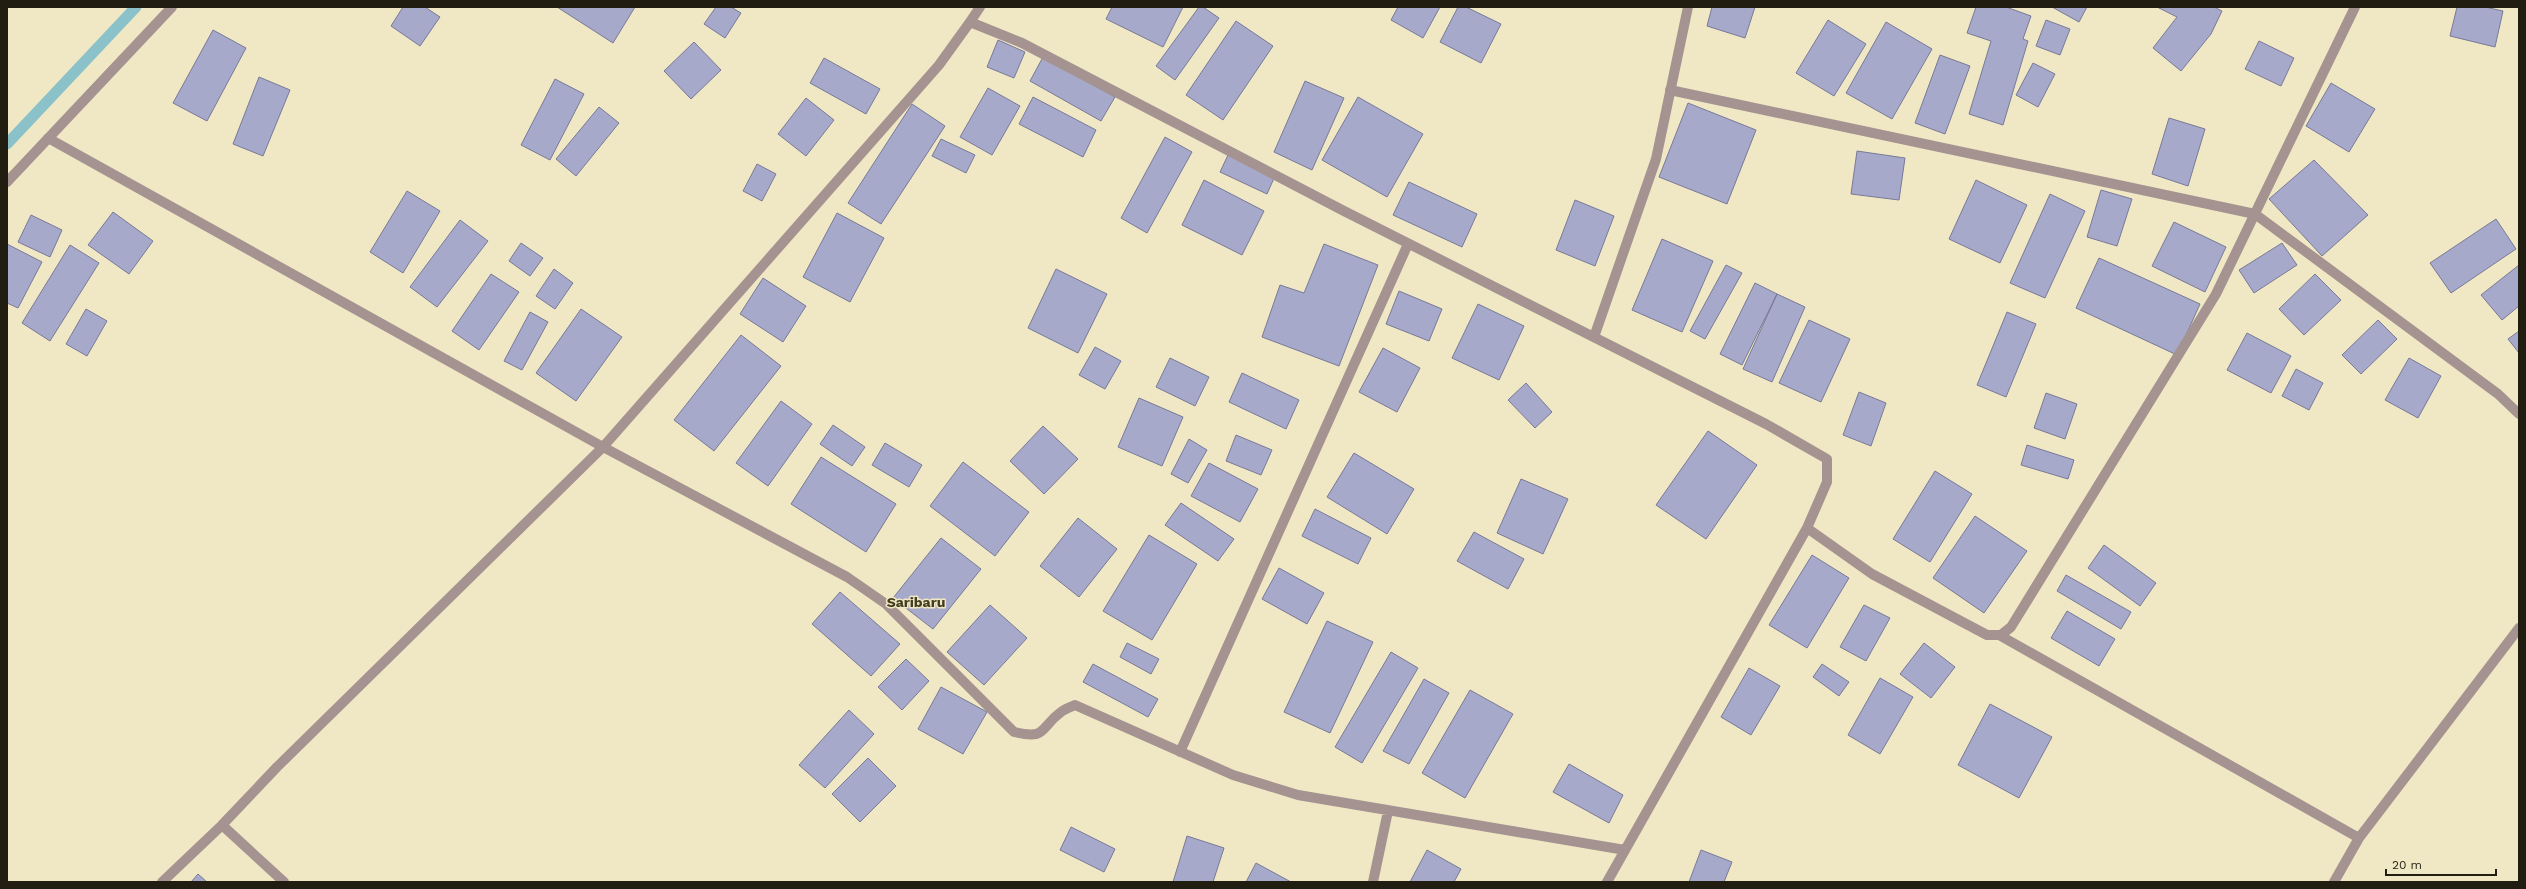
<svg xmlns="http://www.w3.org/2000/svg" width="2526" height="889" font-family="'Work Sans',sans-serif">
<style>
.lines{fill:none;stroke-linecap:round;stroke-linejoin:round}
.stream{stroke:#8bc2c9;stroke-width:11}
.building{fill:#a7a9ca;stroke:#787998}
.street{stroke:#a49390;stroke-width:10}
.labels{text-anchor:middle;stroke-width:3;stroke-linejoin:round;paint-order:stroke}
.quarter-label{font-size:14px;font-weight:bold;fill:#443d1f;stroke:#f0e8c5}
</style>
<rect width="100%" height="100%" fill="#f0e8c5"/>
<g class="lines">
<path class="stream" d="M 7,144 L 136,7"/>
</g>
<path class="building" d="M 403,7 L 425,7 L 440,17 L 420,46 L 391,26 Z
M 557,7 L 635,7 L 613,43 Z
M 716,7 L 731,7 L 741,13 L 725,38 L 704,24 Z
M 1112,7 L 1183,7 L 1163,47 L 1106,19 Z
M 1199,7 L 1203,7 L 1219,18 L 1175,80 L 1156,66 Z
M 1398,7 L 1440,7 L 1423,38 L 1391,20 Z
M 1458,7 L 1466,7 L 1501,24 L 1481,63 L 1440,42 Z
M 1712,7 L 1755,7 L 1745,38 L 1707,26 Z
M 1976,7 L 2006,7 L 2031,16 L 2023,39 L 2028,41 L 2003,125 L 1969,114 L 1991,41 L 1967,33 Z
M 2052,7 L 2087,7 L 2079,22 Z
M 2157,7 L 2214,7 L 2222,11 L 2211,34 L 2181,71 L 2153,48 L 2177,17 Z
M 2457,7 L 2485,7 L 2503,11 L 2495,47 L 2450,36 Z
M 1828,20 L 1866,44 L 1834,96 L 1796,73 Z
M 2046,20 L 2070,29 L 2060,55 L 2036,46 Z
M 1236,21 L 1273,46 L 1223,120 L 1186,95 Z
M 1886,22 L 1932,49 L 1892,119 L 1846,93 Z
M 213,30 L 246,48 L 207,121 L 173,103 Z
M 998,40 L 1025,52 L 1014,78 L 987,67 Z
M 2259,41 L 2294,58 L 2281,86 L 2245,69 Z
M 694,42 L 721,70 L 691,99 L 664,71 Z
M 1940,55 L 1970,66 L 1945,134 L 1915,123 Z
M 1043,57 L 1115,97 L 1101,121 L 1030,81 Z
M 824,58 L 880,89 L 866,114 L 810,83 Z
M 2033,63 L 2055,74 L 2038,107 L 2016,95 Z
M 259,77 L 290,90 L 263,156 L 233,144 Z
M 555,79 L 584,94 L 550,160 L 521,145 Z
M 1305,81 L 1344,98 L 1312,170 L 1274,152 Z
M 2331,83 L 2375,109 L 2349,152 L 2306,126 Z
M 988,88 L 1020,106 L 992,155 L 960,137 Z
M 1033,97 L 1096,130 L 1083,157 L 1019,124 Z
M 1358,97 L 1423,134 L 1387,197 L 1322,160 Z
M 806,98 L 834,120 L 806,156 L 778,134 Z
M 1688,103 L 1756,130 L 1727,204 L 1659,177 Z
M 912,104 L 945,126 L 881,224 L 848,203 Z
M 599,107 L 619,123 L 576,176 L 556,159 Z
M 2169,118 L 2205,129 L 2188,186 L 2152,174 Z
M 1165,137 L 1192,152 L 1147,233 L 1121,218 Z
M 941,139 L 975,155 L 966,173 L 932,156 Z
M 1857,151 L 1905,158 L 1899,200 L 1851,194 Z
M 1228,155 L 1275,176 L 1267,194 L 1220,172 Z
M 2314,160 L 2368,215 L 2322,256 L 2269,199 Z
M 757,164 L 776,174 L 762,201 L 743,191 Z
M 1204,180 L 1264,211 L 1242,255 L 1182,225 Z
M 1976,180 L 2027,205 L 2000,263 L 1949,239 Z
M 1409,182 L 1477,214 L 1462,247 L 1393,215 Z
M 2101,190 L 2132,199 L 2117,246 L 2087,237 Z
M 407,191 L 440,211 L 403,273 L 370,252 Z
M 2050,194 L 2085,211 L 2045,298 L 2010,283 Z
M 1575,200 L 1614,216 L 1595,266 L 1556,250 Z
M 113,212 L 153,241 L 129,274 L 88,245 Z
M 837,213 L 884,238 L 850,302 L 803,277 Z
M 31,215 L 62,230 L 50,257 L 18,242 Z
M 2496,219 L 2516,249 L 2451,293 L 2430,263 Z
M 460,220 L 488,241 L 437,307 L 410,287 Z
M 2174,222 L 2226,247 L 2205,292 L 2152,266 Z
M 1662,239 L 1713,261 L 1682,332 L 1632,310 Z
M 521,243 L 543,258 L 530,276 L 509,261 Z
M 2282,243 L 2297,265 L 2254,293 L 2239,270 Z
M 7,244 L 42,262 L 18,308 L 7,303 Z
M 1324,244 L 1378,265 L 1339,366 L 1262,337 L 1280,285 L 1304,293 Z
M 70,245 L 99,263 L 50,341 L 22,323 Z
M 2099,258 L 2200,304 L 2177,355 L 2076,308 Z
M 1726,265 L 1742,273 L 1705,339 L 1690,331 Z
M 2519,265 L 2519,306 L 2502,320 L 2481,295 Z
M 554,269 L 573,283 L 555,309 L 536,296 Z
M 1056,269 L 1107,294 L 1078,353 L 1028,328 Z
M 491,274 L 519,292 L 479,350 L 452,331 Z
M 2315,274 L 2341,300 L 2304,335 L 2279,309 Z
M 763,278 L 806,306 L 783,342 L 740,314 Z
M 1755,283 L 1777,294 L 1742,365 L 1720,354 Z
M 1399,291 L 1442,309 L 1429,341 L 1386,324 Z
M 1777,294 L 1805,307 L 1772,382 L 1743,369 Z
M 1478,304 L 1524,326 L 1499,380 L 1452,358 Z
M 86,309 L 107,321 L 87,356 L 66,344 Z
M 581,309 L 622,337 L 576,401 L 536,373 Z
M 530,312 L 548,322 L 522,370 L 504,361 Z
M 2007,312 L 2036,324 L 2006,397 L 1977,385 Z
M 1809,320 L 1850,339 L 1821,402 L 1779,383 Z
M 2378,320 L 2397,339 L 2361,374 L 2342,355 Z
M 2519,331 L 2519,353 L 2508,339 Z
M 2247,333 L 2291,356 L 2271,393 L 2227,370 Z
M 741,335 L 781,366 L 714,451 L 674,420 Z
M 1095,347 L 1121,361 L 1105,389 L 1079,375 Z
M 1383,348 L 1420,368 L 1397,412 L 1359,392 Z
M 1170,358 L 1209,377 L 1195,406 L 1156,387 Z
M 2409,358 L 2441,376 L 2418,418 L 2385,400 Z
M 2296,369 L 2323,383 L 2309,410 L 2282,396 Z
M 1242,373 L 1299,400 L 1286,429 L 1229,402 Z
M 1526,383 L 1552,412 L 1535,428 L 1508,400 Z
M 1859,392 L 1886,403 L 1871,446 L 1843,435 Z
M 2046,393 L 2077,404 L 2065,439 L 2034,428 Z
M 1139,398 L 1183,417 L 1162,466 L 1118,447 Z
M 781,401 L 812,424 L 768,486 L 736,463 Z
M 833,425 L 865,447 L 852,466 L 820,444 Z
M 1043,426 L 1078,459 L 1044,494 L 1010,461 Z
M 1708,431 L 1757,465 L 1706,539 L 1656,505 Z
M 1236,435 L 1272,450 L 1261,475 L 1226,461 Z
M 1189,439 L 1207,450 L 1188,483 L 1171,474 Z
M 885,443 L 922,465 L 909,487 L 872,465 Z
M 2027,445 L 2074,460 L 2068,479 L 2021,465 Z
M 1354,453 L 1414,489 L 1387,534 L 1327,497 Z
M 821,457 L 896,504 L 866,552 L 791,504 Z
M 963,462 L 1029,512 L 995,556 L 930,506 Z
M 1209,463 L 1258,489 L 1240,522 L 1191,496 Z
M 1935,471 L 1972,494 L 1930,562 L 1893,539 Z
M 1521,479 L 1568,499 L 1543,554 L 1497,533 Z
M 1181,503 L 1234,539 L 1218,561 L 1165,525 Z
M 1315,509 L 1371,538 L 1358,564 L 1302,536 Z
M 1975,516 L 2027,551 L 1984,613 L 1933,578 Z
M 1078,518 L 1117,549 L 1079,597 L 1040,566 Z
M 1474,532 L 1524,559 L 1508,589 L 1457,561 Z
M 1149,535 L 1197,564 L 1152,640 L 1103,611 Z
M 941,538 L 981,569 L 933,629 L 893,598 Z
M 2104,545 L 2156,583 L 2140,606 L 2088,568 Z
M 1812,555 L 1849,578 L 1807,648 L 1769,625 Z
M 1279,568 L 1324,593 L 1307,624 L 1262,599 Z
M 2066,575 L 2131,612 L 2121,629 L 2057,591 Z
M 840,592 L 900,644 L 871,676 L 812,624 Z
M 990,605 L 1027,638 L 984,685 L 947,652 Z
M 1864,605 L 1890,618 L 1866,661 L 1840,647 Z
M 2067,611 L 2115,639 L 2099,666 L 2051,638 Z
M 1327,621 L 1373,642 L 1330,733 L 1284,712 Z
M 1127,643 L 1159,659 L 1151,674 L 1120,657 Z
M 1924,643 L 1955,667 L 1931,698 L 1900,674 Z
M 1391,652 L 1418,668 L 1362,763 L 1335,747 Z
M 906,659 L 929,681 L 902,710 L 878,687 Z
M 1093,664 L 1158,699 L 1148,717 L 1083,682 Z
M 1822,664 L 1849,682 L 1839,696 L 1813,677 Z
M 1749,668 L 1780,686 L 1751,735 L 1721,717 Z
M 1880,678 L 1913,697 L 1880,754 L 1848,735 Z
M 1424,679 L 1449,693 L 1409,764 L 1383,751 Z
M 941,687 L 987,712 L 963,754 L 918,729 Z
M 1470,690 L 1513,714 L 1465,798 L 1422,773 Z
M 1990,704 L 2052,737 L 2019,798 L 1958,765 Z
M 849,710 L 874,734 L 825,788 L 799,765 Z
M 868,758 L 896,786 L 860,822 L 832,794 Z
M 1569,764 L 1623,795 L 1609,823 L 1553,792 Z
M 1071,827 L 1115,849 L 1104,872 L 1060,850 Z
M 1187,836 L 1224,848 L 1213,882 L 1173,882 Z
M 1427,850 L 1461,869 L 1454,882 L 1410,882 Z
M 1701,850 L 1732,862 L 1724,882 L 1689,882 Z
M 1256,863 L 1291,882 L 1246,882 Z
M 198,874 L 207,882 L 191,882 Z"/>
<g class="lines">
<path class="street" d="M 970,22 L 980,7
M 1670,90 L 2255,214 L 2498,394 L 2519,414
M 48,138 L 603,447 L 847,577 L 886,604 L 1014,732 C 1048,740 1039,728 1061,712 C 1065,709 1071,707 1075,705 L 1233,775 L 1298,795 L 1625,850
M 7,182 L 172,7
M 1594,337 L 1656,159 L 1688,7
M 1999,635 L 2359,838
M 1180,752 L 1408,244
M 222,825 L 284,882
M 162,882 L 222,825 L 277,767 L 603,447 L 939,65 L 970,22 L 1022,43 L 1344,211 L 1766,424 L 1827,459 L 1827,482 L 1807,528 L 1872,574 L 1987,635 L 2001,635 L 2011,627 L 2216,294 L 2355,7
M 1373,882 L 1388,811
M 1607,882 L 1807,528
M 2334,882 L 2359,838 L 2519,628"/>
</g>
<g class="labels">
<g class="quarter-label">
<text x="916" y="607">Saribaru</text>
</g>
</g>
<rect width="2526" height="889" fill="none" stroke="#211e11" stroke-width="16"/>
<path d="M2386 869v6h110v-6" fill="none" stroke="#211e11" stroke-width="2"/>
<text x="2392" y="869" font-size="12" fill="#211e11" stroke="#f0e8c5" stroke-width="3" paint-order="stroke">20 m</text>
</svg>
